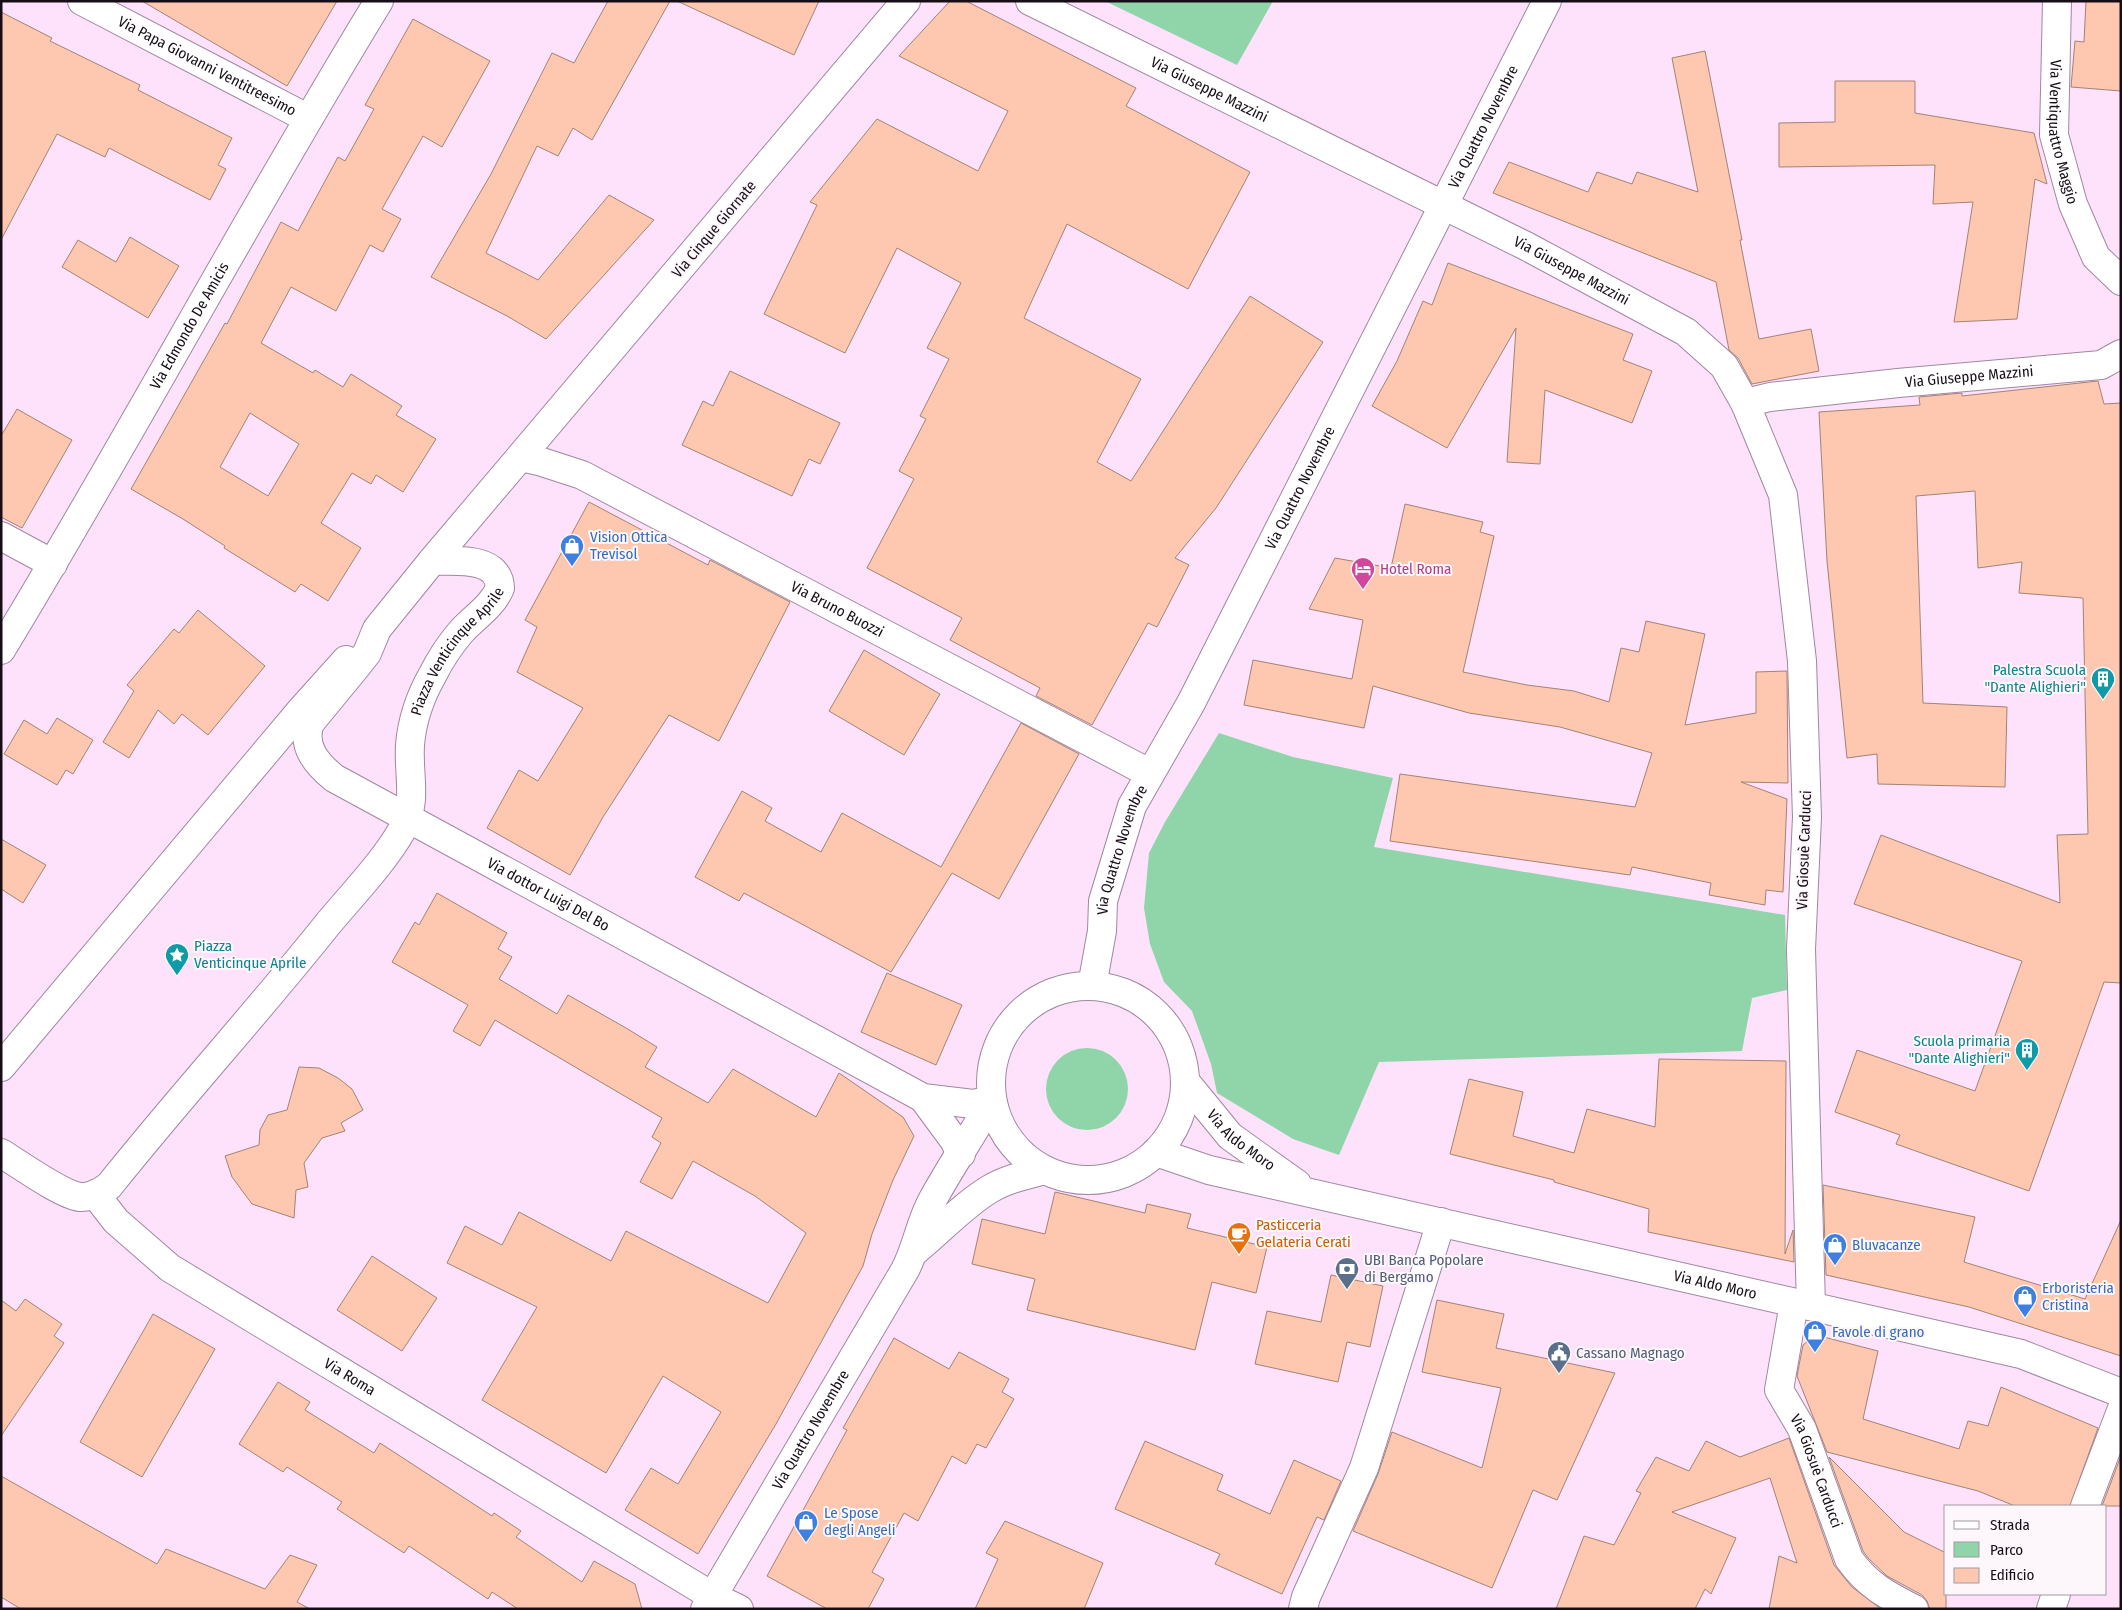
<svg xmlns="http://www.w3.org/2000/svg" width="2122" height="1610" font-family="'Fira Sans Condensed',sans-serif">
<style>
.green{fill:#90d4aa}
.building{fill:#fec8b0;stroke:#a38374;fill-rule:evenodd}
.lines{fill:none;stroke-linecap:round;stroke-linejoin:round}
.minor-casing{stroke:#a0879f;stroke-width:30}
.major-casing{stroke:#a0879f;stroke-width:30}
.minor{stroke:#fff;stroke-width:28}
.major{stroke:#fff;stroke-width:28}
.labels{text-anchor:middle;stroke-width:4;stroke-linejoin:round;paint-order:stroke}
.street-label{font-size:15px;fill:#160d16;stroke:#fdf7fc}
.shop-label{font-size:15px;fill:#366cbe;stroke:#fdf7fc;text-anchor:start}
.hotel-label{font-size:15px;fill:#b23c85;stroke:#fdf7fc;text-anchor:start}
.culture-label{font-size:15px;fill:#0d838f;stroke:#fdf7fc;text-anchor:end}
.food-label{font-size:15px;fill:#c56008;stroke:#fdf7fc;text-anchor:start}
.service-label{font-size:15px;fill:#4e5e75;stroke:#fdf7fc;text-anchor:start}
</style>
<rect width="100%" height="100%" fill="#fee2fb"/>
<path class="green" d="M 1105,1 L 1273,1 L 1237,65 Z
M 1219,733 L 1293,757 L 1393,778 L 1374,847 L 1785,915 L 1787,990 L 1752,998 L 1742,1051 L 1379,1062 L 1339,1155 L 1293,1139 L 1217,1093 L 1211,1064 L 1192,1011 L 1164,982 L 1150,944 L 1144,908 L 1149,853 L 1165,822 Z
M1046 1089a41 41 0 1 1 82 0a41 41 0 1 1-82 0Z"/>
<path class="building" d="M 142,1 L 337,1 L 287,86 Z
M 608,1 L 670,1 L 592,140 L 573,128 L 558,156 L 537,146 L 486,253 L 538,280 L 609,195 L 654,220 L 546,339 L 507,316 L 431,277 L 491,174 L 552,53 L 574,63 Z
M 677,1 L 819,1 L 794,55 Z
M 950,1 L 966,1 L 1136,88 L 1126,106 L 1250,172 L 1188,289 L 1067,224 L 1024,318 L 1141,379 L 1097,462 L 1131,481 L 1250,296 L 1323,342 L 1216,508 L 1175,558 L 1189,565 L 1157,627 L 1148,623 L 1092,725 L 1036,696 L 1040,688 L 950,640 L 962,618 L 867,568 L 914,479 L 899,471 L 926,419 L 920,416 L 949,359 L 927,348 L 961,283 L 897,248 L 845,353 L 764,314 L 817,205 L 810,202 L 877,119 L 978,171 L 1008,111 L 899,56 Z
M 2086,1 L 2121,1 L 2121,91 L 2071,87 L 2075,41 L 2084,42 Z
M 1,12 L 52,38 L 50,41 L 140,85 L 138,90 L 232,138 L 218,165 L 226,169 L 210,200 L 109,148 L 105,157 L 57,134 L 1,240 Z
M 413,19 L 490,61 L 442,147 L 423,136 L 382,209 L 401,219 L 383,252 L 370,245 L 336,311 L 291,287 L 261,343 L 313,373 L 315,370 L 343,387 L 351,374 L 402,406 L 396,415 L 436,439 L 403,492 L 376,475 L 371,484 L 352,473 L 321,523 L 361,548 L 328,601 L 301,584 L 295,592 L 224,548 L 225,546 L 183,519 L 131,489 L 225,323 L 227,324 L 281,222 L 298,231 L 338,157 L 345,161 L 374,109 L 365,105 ZM 250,413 L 299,444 L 268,496 L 220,467 Z
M 1705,51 L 1742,240 L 1740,240 L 1759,339 L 1811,329 L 1819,371 L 1752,384 L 1738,358 L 1729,350 L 1716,282 L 1493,193 L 1509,162 L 1588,192 L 1597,172 L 1632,184 L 1637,172 L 1698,192 L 1672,58 Z
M 1835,81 L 1915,81 L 1915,113 L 2034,133 L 2047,184 L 2035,179 L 2017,319 L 1954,322 L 1973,202 L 1933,204 L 1935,165 L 1779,167 L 1779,123 L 1835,122 Z
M 130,237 L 179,266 L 148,318 L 62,267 L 78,240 L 116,262 Z
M 1448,263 L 1633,334 L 1623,360 L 1652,371 L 1632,423 L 1545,390 L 1540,464 L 1507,462 L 1516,328 L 1447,448 L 1372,406 L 1397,361 L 1423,301 L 1432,305 Z
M 730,371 L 840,423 L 820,464 L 809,459 L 792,496 L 682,445 L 703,401 L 713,406 Z
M 2098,381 L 2104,404 L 2121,403 L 2121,983 L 2104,982 L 2029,1191 L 1896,1144 L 1900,1135 L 1835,1112 L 1857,1050 L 1975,1091 L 2022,961 L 1854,904 L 1881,835 L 2060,903 L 2057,835 L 2088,834 L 2083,598 L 2019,593 L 2022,562 L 1978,568 L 1975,491 L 1916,496 L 1923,703 L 2007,707 L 2005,787 L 1878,784 L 1877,754 L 1847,758 L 1827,561 L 1819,412 L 1920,405 L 1919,397 L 1962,393 L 1962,396 Z
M 17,409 L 72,440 L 22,528 L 1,517 L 1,436 Z
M 589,502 L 708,565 L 710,560 L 790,602 L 719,741 L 669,715 L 603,817 L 570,875 L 487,828 L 519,770 L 538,781 L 583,708 L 517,672 L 537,627 L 525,620 Z
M 1405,504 L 1483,522 L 1480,532 L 1494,536 L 1463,672 L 1527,685 L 1574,691 L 1609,702 L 1621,648 L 1639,652 L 1646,621 L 1705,634 L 1685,725 L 1756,713 L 1756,672 L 1787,671 L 1788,783 L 1741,782 L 1787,799 L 1783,892 L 1766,890 L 1765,905 L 1709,895 L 1711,883 L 1632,867 L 1630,875 L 1390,841 L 1400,774 L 1635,807 L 1652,753 L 1560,727 L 1469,713 L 1373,686 L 1364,728 L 1244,705 L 1253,660 L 1352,679 L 1363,620 L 1309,609 L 1335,558 L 1391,568 Z
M 198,610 L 265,666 L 208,735 L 182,714 L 174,724 L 158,710 L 129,758 L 103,742 L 134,691 L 127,685 L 174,629 L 179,633 Z
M 864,650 L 940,694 L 904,755 L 829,711 Z
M 57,718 L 93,740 L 73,774 L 66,770 L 57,785 L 4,754 L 24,720 L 47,734 Z
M 1021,723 L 1079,754 L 999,899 L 952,873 L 891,972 L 744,893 L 739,901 L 695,877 L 742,791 L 772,808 L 765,821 L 821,852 L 842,813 L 941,867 Z
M 1,839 L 46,865 L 23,903 L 1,889 Z
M 437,893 L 507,933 L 498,949 L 512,957 L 499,979 L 557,1014 L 568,995 L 626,1028 L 657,1047 L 645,1067 L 708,1103 L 733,1069 L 816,1117 L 839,1073 L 903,1117 L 914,1136 L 893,1180 L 872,1234 L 863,1266 L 776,1424 L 698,1554 L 625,1510 L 651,1468 L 678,1484 L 721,1412 L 663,1376 L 606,1473 L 482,1400 L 537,1307 L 447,1263 L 465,1226 L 502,1245 L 519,1212 L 611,1261 L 626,1231 L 768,1303 L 806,1233 L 755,1196 L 693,1161 L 672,1199 L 640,1182 L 661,1143 L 652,1137 L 662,1118 L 495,1020 L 480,1046 L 453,1031 L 468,1005 L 392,962 L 415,922 L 419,925 Z
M 887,973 L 962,1005 L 936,1065 L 861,1032 Z
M 1659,1059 L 1786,1061 L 1785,1254 L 1793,1230 L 1794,1262 L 1648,1232 L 1649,1209 L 1554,1182 L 1554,1180 L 1450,1154 L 1469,1079 L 1523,1092 L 1513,1136 L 1574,1153 L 1587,1109 L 1655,1127 Z
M 299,1067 L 319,1068 L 338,1078 L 352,1089 L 363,1110 L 341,1123 L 345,1131 L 322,1138 L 304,1163 L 308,1187 L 296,1190 L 294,1218 L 252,1204 L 232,1177 L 225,1156 L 259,1145 L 260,1130 L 268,1115 L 287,1110 Z
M 1823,1185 L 1975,1217 L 1964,1262 L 2085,1299 L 2121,1220 L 2121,1356 L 1969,1307 L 1826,1275 Z
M 1055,1192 L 1145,1213 L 1147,1204 L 1191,1214 L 1187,1228 L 1267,1247 L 1256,1293 L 1212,1282 L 1195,1350 L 1027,1310 L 1035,1279 L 972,1264 L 982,1219 L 1045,1234 Z
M 372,1256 L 437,1298 L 402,1351 L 337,1310 Z
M 1331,1275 L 1383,1286 L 1370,1347 L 1347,1342 L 1338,1382 L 1255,1364 L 1267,1311 L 1321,1322 Z
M 25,1299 L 62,1324 L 54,1336 L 64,1343 L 1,1436 L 1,1300 L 16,1311 Z
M 1437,1300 L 1504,1314 L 1496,1348 L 1615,1373 L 1557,1500 L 1533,1490 L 1492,1588 L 1353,1531 L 1378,1474 L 1392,1432 L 1482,1468 L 1501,1388 L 1422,1372 Z
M 153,1314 L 215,1349 L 142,1477 L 80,1442 Z
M 1816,1335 L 1878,1351 L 1863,1419 L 1959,1449 L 1968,1421 L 1988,1426 L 2001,1387 L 2098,1428 L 2070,1506 L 2015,1506 L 1978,1491 L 1827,1452 L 1797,1376 L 1803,1345 Z
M 894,1338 L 949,1369 L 959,1352 L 1009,1379 L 1002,1392 L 1014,1399 L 986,1448 L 977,1444 L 966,1464 L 952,1456 L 918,1521 L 904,1513 L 872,1572 L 884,1579 L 868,1609 L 827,1609 L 767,1576 L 847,1430 L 843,1428 Z
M 278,1382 L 310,1402 L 305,1410 L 374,1453 L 380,1443 L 492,1516 L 494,1513 L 521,1531 L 516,1537 L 582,1582 L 594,1561 L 635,1584 L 642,1609 L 518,1609 L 492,1592 L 488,1599 L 409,1546 L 404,1553 L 337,1509 L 342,1502 L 287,1467 L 283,1472 L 239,1444 Z
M 1789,1438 L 1834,1565 L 1852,1587 L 1881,1609 L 1769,1609 L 1779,1556 L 1797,1563 L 1770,1478 L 1672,1512 L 1736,1538 L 1711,1594 L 1705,1589 L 1695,1609 L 1556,1609 L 1584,1536 L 1614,1545 L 1641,1493 L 1636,1491 L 1656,1457 L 1689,1471 L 1706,1441 L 1740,1457 Z
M 1145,1441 L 1223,1475 L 1217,1490 L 1270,1514 L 1294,1460 L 1341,1481 L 1324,1520 L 1317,1517 L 1282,1594 L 1215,1564 L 1220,1554 L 1115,1509 Z
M 2121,1456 L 2121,1506 L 2102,1506 Z
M 1829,1457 L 1904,1532 L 1946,1553 L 1946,1609 L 1930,1609 L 1927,1601 L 1922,1595 L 1887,1576 L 1868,1558 L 1863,1551 Z
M 1,1476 L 157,1564 L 166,1549 L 265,1589 L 290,1555 L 317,1565 L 297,1602 L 310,1609 L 21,1609 L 1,1597 Z
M 1005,1521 L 1103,1563 L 1084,1609 L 975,1609 L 998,1559 L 986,1553 Z"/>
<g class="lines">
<g class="minor-casing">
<g id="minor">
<path id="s1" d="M 82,1 L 307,118"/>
<path id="s2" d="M 1030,1 L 1526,246 L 1686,332 L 1724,366 L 1745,403 L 1783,495 L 1802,661 L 1807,817 L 1801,949 L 1811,1306"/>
<path id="s3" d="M 2057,1 L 2054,135 L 2073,204 L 2096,257 L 2121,281"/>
<path id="s4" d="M 1745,403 L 1770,397 L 1898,383 L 2101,365 L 2121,354"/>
<path id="s5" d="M 521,457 L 539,461 L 582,475 L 1149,773"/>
<path d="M 1,536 L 53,564"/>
<path id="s6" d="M 1,650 C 131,436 248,215 379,1"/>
<path d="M 1,1067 L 302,709 L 346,660"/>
<path id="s7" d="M 1185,1081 L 1230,1136 L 1297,1184"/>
<path id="s8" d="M 1156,1152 L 1209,1170 L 2021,1354 L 2121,1393"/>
<path id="s9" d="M 1,1153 C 19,1164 62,1195 80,1197 C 91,1198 101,1192 109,1186 C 180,1097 256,1014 327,925 C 351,896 384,862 402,830 C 418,800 408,777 410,745 C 412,720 421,695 433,674 C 440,660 450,645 460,633 C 473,618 492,607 500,588 C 499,556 455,561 432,561"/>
<path id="s10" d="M 95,1194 L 116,1221 L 170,1268 L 712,1596 L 739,1609"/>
<path id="s11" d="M 1794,1303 L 1779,1390 L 1802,1429 L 1849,1559 C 1867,1585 1887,1595 1914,1609"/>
<path d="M 2085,1506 L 2121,1411"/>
<path d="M 1303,1609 L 1306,1597 L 1364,1468 L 1441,1222"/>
<path d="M 2051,1609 L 2056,1594"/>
</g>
</g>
<g class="major-casing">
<g id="major">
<path id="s12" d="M 906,1 L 432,561 L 377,629 L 367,653 L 356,667 L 310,723 C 301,746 317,764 334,778 L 923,1098 L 973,1104 L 992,1100"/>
<path id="s13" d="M 1092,986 L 1102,931 L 1103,901 L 1132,806 L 1191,703 L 1547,1"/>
<circle cx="1088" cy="1083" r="97"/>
<path d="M 923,1098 L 954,1140 L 961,1154"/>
<path d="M 915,1251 C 940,1231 962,1206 990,1189 C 1007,1179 1026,1175 1045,1170"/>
<path id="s14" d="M 705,1609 L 905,1270 C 917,1247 920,1222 933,1199 C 951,1166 973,1134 992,1100"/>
</g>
</g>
<use href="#minor" class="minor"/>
<use href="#major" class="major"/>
</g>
<defs>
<g id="shop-pin" transform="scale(1.25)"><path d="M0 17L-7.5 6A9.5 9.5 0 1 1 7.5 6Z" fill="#3f7fe0" stroke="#fdf7fc"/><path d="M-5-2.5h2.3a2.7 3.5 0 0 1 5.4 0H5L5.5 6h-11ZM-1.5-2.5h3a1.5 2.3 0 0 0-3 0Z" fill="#fff"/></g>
<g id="hotel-pin" transform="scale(1.25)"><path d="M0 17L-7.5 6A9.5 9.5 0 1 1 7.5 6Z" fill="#d1479c" stroke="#fdf7fc"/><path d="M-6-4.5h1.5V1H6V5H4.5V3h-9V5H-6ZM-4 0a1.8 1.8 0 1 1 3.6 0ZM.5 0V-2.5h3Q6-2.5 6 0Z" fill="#fff"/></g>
<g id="building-pin" transform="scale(1.25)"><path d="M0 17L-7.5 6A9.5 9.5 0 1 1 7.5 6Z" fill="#0f9aa8" stroke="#fdf7fc"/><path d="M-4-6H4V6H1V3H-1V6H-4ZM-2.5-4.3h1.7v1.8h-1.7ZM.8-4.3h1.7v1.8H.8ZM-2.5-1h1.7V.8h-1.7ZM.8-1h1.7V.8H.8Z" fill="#fff"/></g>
<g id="sight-pin" transform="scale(1.25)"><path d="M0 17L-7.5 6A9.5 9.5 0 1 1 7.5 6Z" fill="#0f9aa8" stroke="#fdf7fc"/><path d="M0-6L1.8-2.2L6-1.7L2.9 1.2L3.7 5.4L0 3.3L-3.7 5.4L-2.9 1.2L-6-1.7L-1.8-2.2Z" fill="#fff"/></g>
<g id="cafe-pin" transform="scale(1.25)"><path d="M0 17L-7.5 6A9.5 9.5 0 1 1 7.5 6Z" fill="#e8710a" stroke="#fdf7fc"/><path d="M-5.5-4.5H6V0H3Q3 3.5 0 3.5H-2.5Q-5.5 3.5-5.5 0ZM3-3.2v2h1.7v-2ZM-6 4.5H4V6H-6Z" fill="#fff"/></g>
<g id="bank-pin" transform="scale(1.25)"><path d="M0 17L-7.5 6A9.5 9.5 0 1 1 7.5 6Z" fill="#5c6f8a" stroke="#fdf7fc"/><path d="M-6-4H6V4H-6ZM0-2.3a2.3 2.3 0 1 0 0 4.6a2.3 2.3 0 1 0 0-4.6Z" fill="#fff"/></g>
<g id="civic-pin" transform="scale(1.25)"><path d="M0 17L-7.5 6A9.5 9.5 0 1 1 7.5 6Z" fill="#5c6f8a" stroke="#fdf7fc"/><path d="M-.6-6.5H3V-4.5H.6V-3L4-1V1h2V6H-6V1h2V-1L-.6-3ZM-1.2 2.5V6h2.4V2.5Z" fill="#fff"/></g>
</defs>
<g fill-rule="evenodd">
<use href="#shop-pin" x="572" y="546"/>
<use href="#hotel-pin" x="1363" y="569"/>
<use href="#building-pin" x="2103" y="679"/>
<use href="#sight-pin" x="177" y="955"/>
<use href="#building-pin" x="2027" y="1050"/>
<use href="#cafe-pin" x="1239" y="1234"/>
<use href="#shop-pin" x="1835" y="1245"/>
<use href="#bank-pin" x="1347" y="1269"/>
<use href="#shop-pin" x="2025" y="1297"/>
<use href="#shop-pin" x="1815" y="1332"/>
<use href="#civic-pin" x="1559" y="1353"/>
<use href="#shop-pin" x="806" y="1522"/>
</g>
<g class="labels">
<g class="street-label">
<text dy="5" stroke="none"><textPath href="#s1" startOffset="141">Via Papa Giovanni Ventitreesimo</textPath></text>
<text dy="5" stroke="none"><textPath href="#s2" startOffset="200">Via Giuseppe Mazzini</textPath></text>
<text dy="5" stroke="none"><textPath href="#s13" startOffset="950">Via Quattro Novembre</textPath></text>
<text dy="5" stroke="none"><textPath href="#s3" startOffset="132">Via Ventiquattro Maggio</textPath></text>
<text transform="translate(714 229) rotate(-50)" y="5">Via Cinque Giornate</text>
<text dy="5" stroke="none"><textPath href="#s2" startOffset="605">Via Giuseppe Mazzini</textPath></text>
<text dy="5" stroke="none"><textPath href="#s6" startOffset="375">Via Edmondo De Amicis</textPath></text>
<text dy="5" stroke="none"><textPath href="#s4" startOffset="226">Via Giuseppe Mazzini</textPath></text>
<text dy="5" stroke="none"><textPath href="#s13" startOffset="545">Via Quattro Novembre</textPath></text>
<text dy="5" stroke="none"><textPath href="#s5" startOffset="352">Via Bruno Buozzi</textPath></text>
<text dy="5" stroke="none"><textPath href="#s9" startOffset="778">Piazza Venticinque Aprile</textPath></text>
<text dy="5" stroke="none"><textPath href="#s13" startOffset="140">Via Quattro Novembre</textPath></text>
<text transform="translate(1804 850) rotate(-88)" y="5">Via Giosuè Carducci</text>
<text dy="5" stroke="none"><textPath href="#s12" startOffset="1246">Via dottor Luigi Del Bo</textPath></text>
<text dy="5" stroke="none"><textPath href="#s7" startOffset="82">Via Aldo Moro</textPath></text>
<text dy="5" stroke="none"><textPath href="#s8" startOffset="575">Via Aldo Moro</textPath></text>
<text dy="5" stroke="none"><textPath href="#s10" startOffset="316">Via Roma</textPath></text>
<text dy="5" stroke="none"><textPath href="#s14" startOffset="208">Via Quattro Novembre</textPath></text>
<text dy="5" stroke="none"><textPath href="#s11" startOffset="178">Via Giosuè Carducci</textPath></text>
</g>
<g class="shop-label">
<text x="590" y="542">Vision Ottica<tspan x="590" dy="17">Trevisol</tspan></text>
<text x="1852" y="1250">Bluvacanze</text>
<text x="2042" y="1293">Erboristeria<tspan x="2042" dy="17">Cristina</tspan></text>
<text x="1832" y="1337">Favole di grano</text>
<text x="824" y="1518">Le Spose<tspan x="824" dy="17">degli Angeli</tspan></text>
</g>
<g class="hotel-label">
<text x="1380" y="574">Hotel Roma</text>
</g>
<g class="culture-label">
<text x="2086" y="675">Palestra Scuola<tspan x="2086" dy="17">"Dante Alighieri"</tspan></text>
<text x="194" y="951" text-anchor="start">Piazza<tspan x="194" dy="17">Venticinque Aprile</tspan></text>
<text x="2010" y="1046">Scuola primaria<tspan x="2010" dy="17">"Dante Alighieri"</tspan></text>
</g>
<g class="food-label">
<text x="1256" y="1230">Pasticceria<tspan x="1256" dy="17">Gelateria Cerati</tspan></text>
</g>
<g class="service-label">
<text x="1364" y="1265">UBI Banca Popolare<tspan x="1364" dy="17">di Bergamo</tspan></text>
<text x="1576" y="1358">Cassano Magnago</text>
</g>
</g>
<rect width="2122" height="1610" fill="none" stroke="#160d16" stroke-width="5"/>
<rect x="1944" y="1505" width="162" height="90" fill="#fdf7fc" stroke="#a199a0"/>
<rect x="1954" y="1521" width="25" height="8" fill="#ffffff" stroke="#a199a0"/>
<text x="1990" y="1530" font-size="15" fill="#160d16">Strada</text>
<rect x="1954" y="1542" width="25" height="15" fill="#90d4aa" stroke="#a199a0"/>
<text x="1990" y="1555" font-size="15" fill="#160d16">Parco</text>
<rect x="1954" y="1568" width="25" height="15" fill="#fec8b0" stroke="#a199a0"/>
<text x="1990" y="1580" font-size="15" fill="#160d16">Edificio</text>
</svg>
